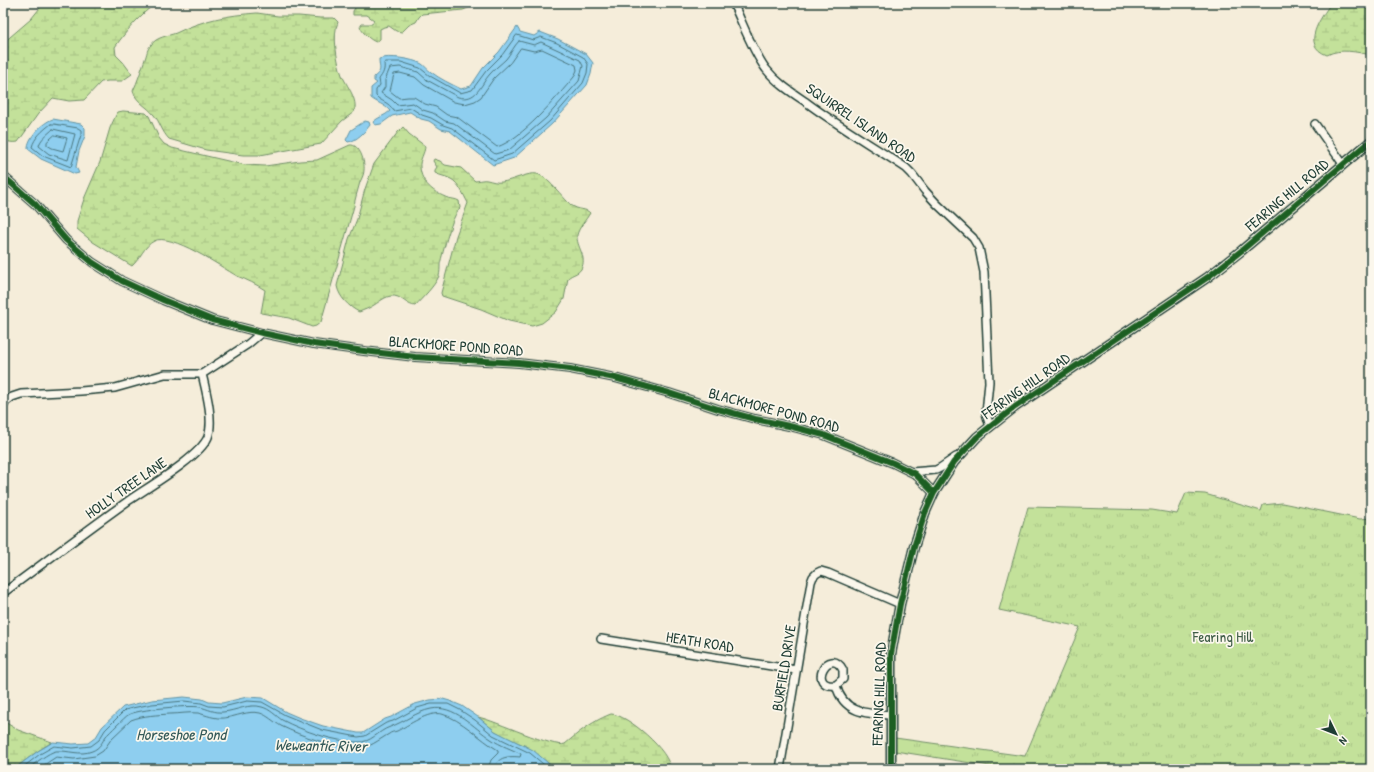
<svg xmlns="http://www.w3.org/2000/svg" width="1374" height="772" font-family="'Patrick Hand',sans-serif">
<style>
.wetland{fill:url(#wetland-marsh);stroke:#718f67}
.park{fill:url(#park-tufts);stroke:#718f67}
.water{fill:#8eceef;stroke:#6294a4}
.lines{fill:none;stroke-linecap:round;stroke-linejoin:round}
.shore{stroke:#4b777f;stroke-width:1}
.minor-casing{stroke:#1f3d34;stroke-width:10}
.major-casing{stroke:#1f3d34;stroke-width:11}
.minor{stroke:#fbf7ec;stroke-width:7}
.major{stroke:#fbf7ec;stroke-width:8}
.cycleway-casing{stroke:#fbf7ec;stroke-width:8}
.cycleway{stroke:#1b5e20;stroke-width:6}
.labels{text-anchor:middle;stroke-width:3.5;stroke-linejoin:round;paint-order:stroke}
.street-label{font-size:15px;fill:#1f3d34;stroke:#fbf7ec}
.park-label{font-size:15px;fill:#405e48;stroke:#fbf7ec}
.water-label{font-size:16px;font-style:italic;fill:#355a59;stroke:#fbf7ec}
</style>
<defs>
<pattern id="wetland-marsh" width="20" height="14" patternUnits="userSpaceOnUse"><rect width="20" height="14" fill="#c3e19a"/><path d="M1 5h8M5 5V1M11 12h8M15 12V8" fill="none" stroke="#a7c285"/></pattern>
<pattern id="park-tufts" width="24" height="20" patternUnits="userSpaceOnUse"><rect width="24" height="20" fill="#c3e19a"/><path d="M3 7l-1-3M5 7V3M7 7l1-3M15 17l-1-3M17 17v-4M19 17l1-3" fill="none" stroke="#a7c285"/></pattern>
</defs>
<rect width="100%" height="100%" fill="#f5edda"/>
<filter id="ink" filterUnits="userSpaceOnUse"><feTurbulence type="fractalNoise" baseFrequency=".025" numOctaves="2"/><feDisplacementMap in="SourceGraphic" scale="8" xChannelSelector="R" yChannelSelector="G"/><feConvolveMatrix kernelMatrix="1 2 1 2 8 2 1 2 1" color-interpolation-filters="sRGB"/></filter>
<g filter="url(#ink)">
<path class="wetland" d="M 44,3 L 156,3 C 141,14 126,31 115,47 L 116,55 L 123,62 L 132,74 L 122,81 L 108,81 L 101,82 L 84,100 L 69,101 L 53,98 L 38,114 L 18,142 C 13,143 8,142 3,140 L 3,43 L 31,19 Z
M 358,3 L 474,3 L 468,8 L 463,10 L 422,14 L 419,17 L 416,22 L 409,25 L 402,32 L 396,31 L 389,26 L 384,27 L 380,29 L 380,39 L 376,42 C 370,40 363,33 360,27 L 362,24 L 372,24 L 374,20 L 367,15 L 353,15 L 353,11 Z
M 1331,3 L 1364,3 L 1371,16 L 1371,55 C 1357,52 1340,48 1327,55 C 1300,45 1321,18 1331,3 Z
M 257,13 L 278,16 L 299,16 L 320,18 L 334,18 L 338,22 C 332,35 337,62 342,75 C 346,85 359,100 354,112 L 342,121 L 321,144 L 260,155 L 243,155 L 206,150 L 169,139 C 162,132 160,122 154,115 C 147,106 136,102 133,91 C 138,81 141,70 145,59 C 147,54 147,49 151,45 C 156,37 168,36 176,33 C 202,20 228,15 257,13 Z
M 123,111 L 146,113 L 149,116 L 159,138 L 164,144 L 172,148 L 245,165 L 265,166 L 300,161 L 317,160 L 350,145 C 360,144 365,162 364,170 C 364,174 362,178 360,182 C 358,190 355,198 354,206 L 321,322 L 316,326 L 312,327 L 289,318 L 261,313 L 265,290 C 256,284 247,280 237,276 C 221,267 171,232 154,241 C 144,246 140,259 132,266 L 93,242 L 77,229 L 77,221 L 84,199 L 100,162 L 110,128 L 116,115 L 118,112 Z
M 403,127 L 409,134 L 425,146 C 425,153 419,160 420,167 C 421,183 434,193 448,198 C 452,199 456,199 459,201 L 460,208 C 452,215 443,252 440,264 C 440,268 440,273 439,276 C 434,287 423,297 415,306 C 408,305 404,300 398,297 C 388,293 381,301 374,305 C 370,308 364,310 359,312 C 349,307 339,297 337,286 L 349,239 L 357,219 L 365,189 L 374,164 L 398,132 Z
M 434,159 L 440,161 L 445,165 L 461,168 L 475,181 C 478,181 484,179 487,180 C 492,181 496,183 502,182 C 511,181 529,172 537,174 C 547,176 563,198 571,205 C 579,211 586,208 590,213 C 586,220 579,227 577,235 C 576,247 588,257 581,269 C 578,274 572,274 568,278 L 564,299 L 556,312 L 542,323 L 532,326 L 509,321 L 481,309 L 442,296 L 441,293 L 456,236 L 468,203 C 464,196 459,183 451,179 C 445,176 441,176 435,173 L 435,170 L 437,167 L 433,161 Z
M 611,714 C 627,714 671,752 670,769 L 555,769 L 524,745 L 507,738 L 495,731 L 478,717 C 494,720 555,749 565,744 C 569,741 573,737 577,734 C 587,726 600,718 611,714 Z
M 3,721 L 18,730 L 52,742 L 38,751 L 14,769 L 3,769 Z
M 507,766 L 517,766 L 530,769 L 500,769 Z"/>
<path class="park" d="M 1186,493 L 1205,494 L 1261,511 L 1263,505 L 1282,503 L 1360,519 L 1371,518 L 1371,769 L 1009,769 L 895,751 L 895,738 L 1025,756 L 1080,627 L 999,610 L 1028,507 L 1152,510 L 1177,514 Z"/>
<path class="water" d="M 517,27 L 520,32 L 534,36 L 540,32 L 558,39 L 586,54 L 593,63 L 591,74 L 587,85 L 552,124 L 514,158 L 493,165 L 450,131 L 441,129 L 429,121 L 421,119 L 410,112 L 392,116 L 381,124 L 375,125 L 373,122 C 378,117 385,116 390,111 C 384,104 377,103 371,98 L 371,88 L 377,83 L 374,81 L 374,77 C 383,70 379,69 379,59 C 388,55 413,59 422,64 C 425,66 428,70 431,72 C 440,79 451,84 461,89 L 471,86 L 483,68 L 499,52 Z
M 53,119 L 81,124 L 85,128 L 85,136 L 79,151 L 76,167 L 79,173 L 75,174 L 41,159 L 28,149 C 27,138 43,122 53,119 Z
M 365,121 L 369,122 L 370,125 C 365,132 356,141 348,142 L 346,140 L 351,130 Z
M 184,697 L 202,699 L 209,702 L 222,703 L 247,697 L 263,698 L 286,712 L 300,718 L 323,726 L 358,733 L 363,733 L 385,719 L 391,717 L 415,704 L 430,700 L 443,699 L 450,701 L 462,706 L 478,717 L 495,731 L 533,750 L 555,769 C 547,769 539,770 532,769 C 521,768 510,763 500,769 L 14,769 L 38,751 L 53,742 L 73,744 L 88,743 L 96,737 L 102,727 L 123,707 L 152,700 Z"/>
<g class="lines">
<path class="shore" d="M 517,35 L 533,40 L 541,37 L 557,43 L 583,57 L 588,64 L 587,73 L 583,83 L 550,121 L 512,154 L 494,160 L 452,128 L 443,125 L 431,118 L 422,115 L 411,108 L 394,111 C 388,101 381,102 376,96 L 376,90 L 380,85 L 379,79 C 383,74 385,70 384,63 L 386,62 L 401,62 L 420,68 L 430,76 L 460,93 L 472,90 L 486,71 L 502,55 Z
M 519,41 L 534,45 L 541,42 L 580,60 L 583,66 L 579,81 L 546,118 L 509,150 L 495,154 L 454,123 L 445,121 L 433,113 L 423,110 L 413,103 L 397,105 L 392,100 L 381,93 L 385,87 L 385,80 L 390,68 L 400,67 L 418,72 L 427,80 L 458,97 C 477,102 480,85 490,74 C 495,68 501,64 506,59 C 511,53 514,46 519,41 Z
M 521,48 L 534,51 L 542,49 L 576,65 L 577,70 L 574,77 C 556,98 522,139 497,147 L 457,117 L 447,115 L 436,107 L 425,104 L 414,97 L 408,97 L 399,98 L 390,91 L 394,74 L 400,73 L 415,77 L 424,85 L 454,102 L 465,104 L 475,101 L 481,97 L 494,78 L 510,63 Z
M 51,124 L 54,124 L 78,128 L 81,130 L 81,135 L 71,167 L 43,156 L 32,147 C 34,138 43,130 51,124 Z
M 53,129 L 75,134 L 68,160 L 49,154 L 39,146 C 40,139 48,134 53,129 Z
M 55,135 L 67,138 L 63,151 L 52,148 L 47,145 L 47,142 Z
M 21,769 L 40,754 L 54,746 L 73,748 L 91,746 L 99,740 L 105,730 L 125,710 L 132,708 L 152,704 L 184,701 L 201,703 L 209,706 L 223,707 L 247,701 L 262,702 L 285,715 L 322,730 L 358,737 L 365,736 L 386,723 L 393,721 L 417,708 L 431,704 L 448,704 L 460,710 L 475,720 L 493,735 L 530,753 L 549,769
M 28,769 C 34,764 49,752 56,751 C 68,750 80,756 92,751 C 100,748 102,742 106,736 C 109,733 125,717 128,715 C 137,709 189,705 200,707 C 208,709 215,713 223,712 C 236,711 249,703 262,707 C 270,709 276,716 282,720 C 303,731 335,742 358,742 C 371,743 378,731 390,727 C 404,722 416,712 431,709 C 454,704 474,728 491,739 C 501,746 512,749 521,754 L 520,757 C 510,756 496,756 495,769
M 38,769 L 56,757 L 74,759 L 95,756 L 103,751 L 112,738 L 131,720 C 144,715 157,715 170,714 C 180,714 188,712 198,713 C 206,715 215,719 224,718 C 236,717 248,710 260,713 C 267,715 274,722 281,726 C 304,737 330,746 356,748 C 369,749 378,740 389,734 C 391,732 394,732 397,731 C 409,725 428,711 442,714 C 461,719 481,740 498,750 L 498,753 L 491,760 L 488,769"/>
<g class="minor-casing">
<path id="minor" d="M 733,3 C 743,24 752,50 766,69 C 777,83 791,92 806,102 C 838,126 873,146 906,168 L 912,174 L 925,191 L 937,204 L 973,238 L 979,248 L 984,272 L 989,382 L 986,413 L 990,427
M 1315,124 L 1343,164
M 3,176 L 35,204 L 66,240 L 92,262 L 122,281 L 163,300 L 212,320 L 262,333 L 314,344 L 364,351 L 415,357 L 519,363 L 570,369 L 615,378 L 669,393 L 718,409 L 755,419 L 789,426 L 824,435 L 893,463 L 915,474 L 934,493
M 3,404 L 12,397 L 21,394 L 81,391 L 115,388 L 165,374 L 202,374 L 248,344 L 261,333
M 911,472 L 936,470 L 940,468 L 956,457
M 3,593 C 45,562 86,531 128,501 C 148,487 199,458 208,437 C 214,420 206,391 202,374
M 601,639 L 796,670
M 836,685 L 843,679 L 843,670 C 829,644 806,689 836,685 C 843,713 866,714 891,715
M 780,769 L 811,582 L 813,577 L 817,573 L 821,571 L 828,573 L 900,604"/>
</g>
<g class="major-casing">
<path id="major" d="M 891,769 L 891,654 L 900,604 L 914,547 L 925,513 L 934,493 L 954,462 L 977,437 L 1015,407 L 1208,277 L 1241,251 L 1371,141"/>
</g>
<use href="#minor" class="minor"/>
<use href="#major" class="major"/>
<g class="cycleway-casing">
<path id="cycleway" d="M 3,176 L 35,204 L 66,240 L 92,262 L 122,281 L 163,300 L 212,320 L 262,333 L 314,344 L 364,351 L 415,357 L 519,363 L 570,369 L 615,378 L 669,393 L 718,409 L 755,419 L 789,426 L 824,435 L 893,463 L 915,474 L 934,493
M 891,769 L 891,654 L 900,604 L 914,547 L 925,513 L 934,493 L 954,462 L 977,437 L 1015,407 L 1208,277 L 1241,251 L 1371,141"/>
</g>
<use href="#cycleway" class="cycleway"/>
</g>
</g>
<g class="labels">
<g class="street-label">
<text transform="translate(861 123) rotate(34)" y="5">SQUIRREL ISLAND ROAD</text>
<text transform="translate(1287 195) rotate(-40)" y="5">FEARING HILL ROAD</text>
<text transform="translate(456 346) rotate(4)" y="5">BLACKMORE POND ROAD</text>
<text transform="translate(1026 386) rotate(-35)" y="5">FEARING HILL ROAD</text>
<text transform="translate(774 410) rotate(15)" y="5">BLACKMORE POND ROAD</text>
<text transform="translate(126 488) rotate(-35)" y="5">HOLLY TREE LANE</text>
<text transform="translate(700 642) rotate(9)" y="5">HEATH ROAD</text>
<text transform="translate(784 668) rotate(-81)" y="5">BURFIELD DRIVE</text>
<text transform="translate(879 694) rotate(-88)" y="5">FEARING HILL ROAD</text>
</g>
<g class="park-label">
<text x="1223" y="642">Fearing Hill</text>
</g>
<g class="water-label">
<text x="181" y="740">Horseshoe Pond</text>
<text transform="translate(321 745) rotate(1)" y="6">Weweantic River</text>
</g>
</g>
<rect width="1374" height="772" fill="none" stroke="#fbf7ec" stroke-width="16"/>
<rect x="8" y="8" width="1358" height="756" fill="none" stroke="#1f3d34" stroke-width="1.5" filter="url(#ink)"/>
<g transform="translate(1336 734) rotate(133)" stroke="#fbf7ec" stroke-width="3" paint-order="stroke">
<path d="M0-3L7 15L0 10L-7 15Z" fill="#1f3d34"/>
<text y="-6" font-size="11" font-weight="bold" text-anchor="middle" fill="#1f3d34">N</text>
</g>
</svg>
